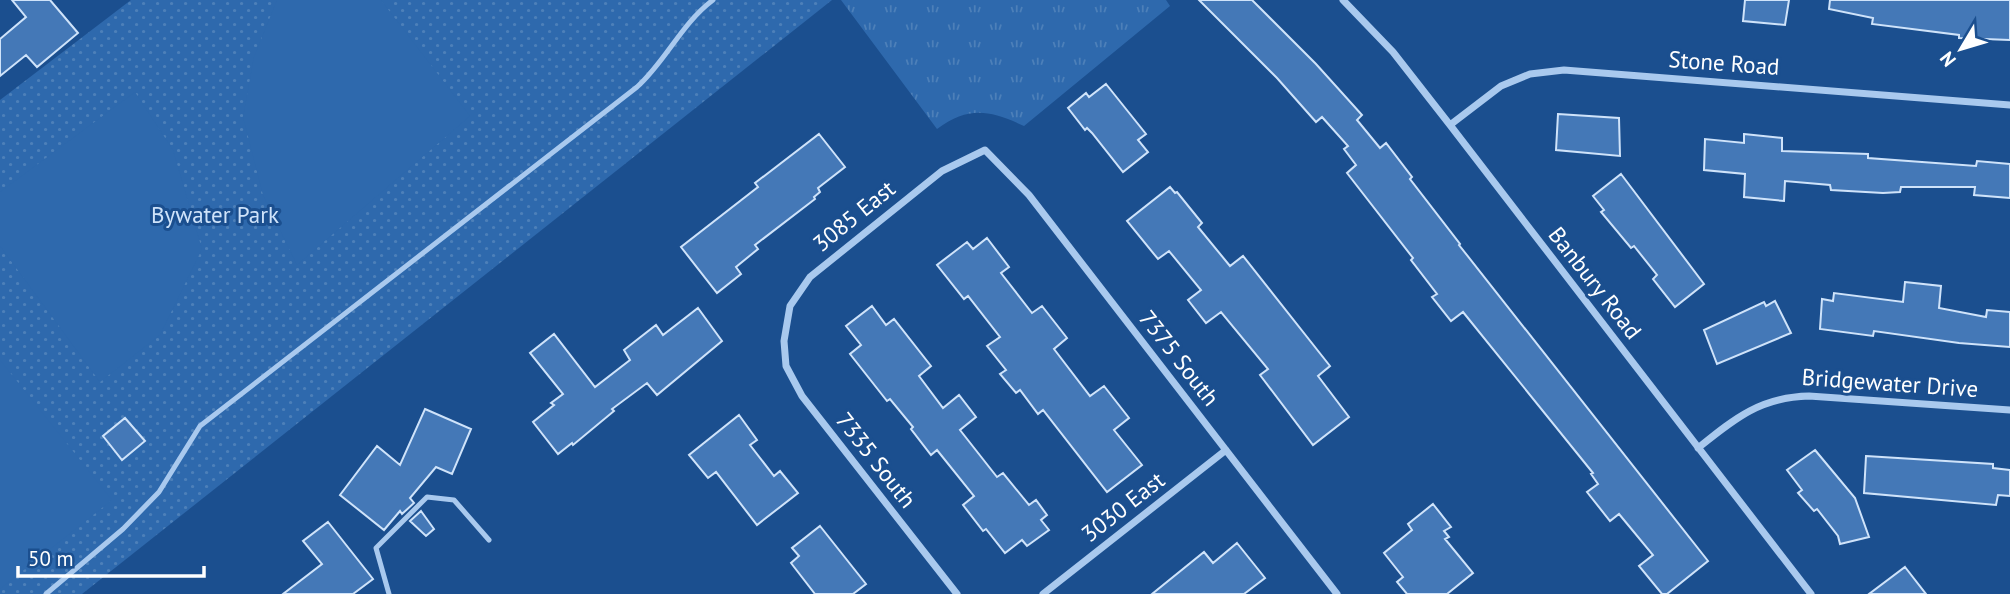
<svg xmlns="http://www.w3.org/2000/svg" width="2010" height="594" font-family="'PT Sans',sans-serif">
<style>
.grass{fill:url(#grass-tufts)}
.park{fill:url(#park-dots)}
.garden{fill:#2e69ad}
.building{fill:#4478b7;stroke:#cfe3fa;stroke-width:2}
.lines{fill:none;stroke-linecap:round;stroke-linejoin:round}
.lane{stroke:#a9c9ee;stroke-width:5}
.street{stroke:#a9c9ee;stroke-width:7}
.labels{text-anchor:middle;stroke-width:6;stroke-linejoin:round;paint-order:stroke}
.street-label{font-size:23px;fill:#fff;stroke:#1b4f8f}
.park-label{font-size:23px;fill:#cfe3fa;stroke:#1b4f8f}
</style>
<defs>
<pattern id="grass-tufts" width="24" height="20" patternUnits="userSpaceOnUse" patternTransform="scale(1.75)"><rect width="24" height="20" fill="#2e69ad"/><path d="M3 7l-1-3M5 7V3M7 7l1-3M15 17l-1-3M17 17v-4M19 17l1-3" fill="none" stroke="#4d80b9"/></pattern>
<pattern id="park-dots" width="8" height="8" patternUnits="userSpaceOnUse" patternTransform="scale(1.75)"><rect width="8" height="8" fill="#2e69ad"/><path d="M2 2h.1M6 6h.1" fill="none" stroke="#4d80b9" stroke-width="1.8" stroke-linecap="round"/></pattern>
</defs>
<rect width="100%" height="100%" fill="#1b4f8f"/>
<path class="grass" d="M 841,0 L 1166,0 L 1170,6 L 1024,126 C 989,110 969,106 937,129 Z"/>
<path class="park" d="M 131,0 L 832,0 L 82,594 L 0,594 L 0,100 Z"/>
<path class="garden" d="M 277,0 L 381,0 L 470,116 L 297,265 L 263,195 L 243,117 L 254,57 Z
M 135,92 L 173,150 L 202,249 L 160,335 L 100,382 L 0,246 L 0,192 Z
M 0,360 L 112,500 L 0,589 Z"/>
<path class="building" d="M 12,0 L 50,0 L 78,33 L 37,67 L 26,55 L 0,76 L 0,39 L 26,17 Z
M 1199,0 L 1252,0 L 1316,64 L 1362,115 L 1357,120 L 1380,148 L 1386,143 L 1412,177 L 1410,179 L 1460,244 L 1459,245 L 1708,561 L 1667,594 L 1662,594 L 1639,566 L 1653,555 L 1619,514 L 1610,521 L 1587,492 L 1598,484 L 1591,474 L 1593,473 L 1463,312 L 1451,321 L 1432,297 L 1437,294 L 1411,260 L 1413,258 L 1347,173 L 1356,165 L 1344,149 L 1348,146 L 1322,117 L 1316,122 L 1277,78 Z
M 1745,0 L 1789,0 L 1785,25 L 1743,21 Z
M 1830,0 L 2010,0 L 2010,40 L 1959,38 L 1959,35 L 1872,24 L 1873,18 L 1829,9 Z
M 1106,84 L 1146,134 L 1138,140 L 1148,152 L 1123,172 L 1092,133 L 1087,128 L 1085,130 L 1068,108 L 1086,93 L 1089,97 Z
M 1558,114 L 1619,118 L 1620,156 L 1556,150 Z
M 819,134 L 845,167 L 818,188 L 820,192 L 814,197 L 815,199 L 755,245 L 758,249 L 736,267 L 741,274 L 717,293 L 681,247 L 758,187 L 755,183 Z
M 1744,134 L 1782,138 L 1782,151 L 1868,154 L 1868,158 L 1976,166 L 1977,161 L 2010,164 L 2010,198 L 1974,195 L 1975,187 L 1901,187 L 1900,192 L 1883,193 L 1831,190 L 1830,185 L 1785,181 L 1784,201 L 1744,197 L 1745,174 L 1704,170 L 1705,139 L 1744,143 Z
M 1621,174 L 1704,284 L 1675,307 L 1653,279 L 1657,275 L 1634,246 L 1631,248 L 1601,212 L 1604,210 L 1593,196 Z
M 1170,187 L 1175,193 L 1177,192 L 1202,223 L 1198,227 L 1230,266 L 1243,256 L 1330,366 L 1318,376 L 1349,417 L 1313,445 L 1260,375 L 1268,369 L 1221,312 L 1206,323 L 1188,300 L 1201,290 L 1169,251 L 1158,259 L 1127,221 Z
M 987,238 L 1009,267 L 1001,273 L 1032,313 L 1042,306 L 1067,338 L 1054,349 L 1090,396 L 1104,386 L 1129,418 L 1114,430 L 1142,465 L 1107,492 L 1043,410 L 1038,414 L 1020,390 L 1016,393 L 1000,374 L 1006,370 L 987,346 L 1000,337 L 968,296 L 964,299 L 937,265 L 967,242 L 973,249 Z
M 1905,282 L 1941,286 L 1939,308 L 1986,317 L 1987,310 L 2010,312 L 2010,347 L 1959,343 L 1874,331 L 1873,336 L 1820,329 L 1822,299 L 1833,301 L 1834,293 L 1903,302 Z
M 1775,301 L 1791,333 L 1717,364 L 1704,330 L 1764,302 L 1766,306 Z
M 872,306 L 886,325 L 894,319 L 931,366 L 919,376 L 943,408 L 959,395 L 976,417 L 960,430 L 997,477 L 1003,473 L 1029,505 L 1036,500 L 1047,515 L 1041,520 L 1049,530 L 1027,546 L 1022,540 L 1005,553 L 986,529 L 983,531 L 963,505 L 974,496 L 937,450 L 931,455 L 911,429 L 913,427 L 890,399 L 887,401 L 850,354 L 861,345 L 846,326 Z
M 698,308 L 722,341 L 657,395 L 647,383 L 612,409 L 614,411 L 573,445 L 572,443 L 558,454 L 533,422 L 554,405 L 551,403 L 563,394 L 530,353 L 554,334 L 595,387 L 630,360 L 624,350 L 656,325 L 663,335 Z
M 425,409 L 471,429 L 452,474 L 436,467 L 410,498 L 414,503 L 402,514 L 400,511 L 384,530 L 340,495 L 377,446 L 400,465 Z
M 739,415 L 757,440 L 750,445 L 774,476 L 780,471 L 798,493 L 757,525 L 716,472 L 708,478 L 689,455 Z
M 125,418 L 145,441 L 122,460 L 103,436 Z
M 1815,450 L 1855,498 L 1869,537 L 1840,544 L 1838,536 L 1817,509 L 1814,511 L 1798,493 L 1802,490 L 1787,470 Z
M 1866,456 L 1993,464 L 1993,468 L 2010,470 L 2010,496 L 1998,495 L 1996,505 L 1864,493 Z
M 1433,504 L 1451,527 L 1444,531 L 1449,537 L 1445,539 L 1473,573 L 1447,594 L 1407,594 L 1397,582 L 1403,577 L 1384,553 L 1412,530 L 1408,524 Z
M 421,511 L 434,529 L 426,536 L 410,521 Z
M 328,522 L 373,579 L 353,594 L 283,594 L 322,564 L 303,541 Z
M 820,526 L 866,584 L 853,594 L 815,594 L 791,563 L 799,556 L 792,548 Z
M 1237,543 L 1265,578 L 1244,594 L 1152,594 L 1204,552 L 1213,563 Z
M 1905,567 L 1926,594 L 1869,594 Z"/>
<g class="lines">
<path class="lane" d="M 46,594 L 123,529 L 159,492 L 200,426 L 637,87 C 666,61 681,24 713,0
M 389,594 L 376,548 L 427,497 L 454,500 L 489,540"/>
<path class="street" d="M 1343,0 L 1393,52 L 1450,125 L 1811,594
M 1450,125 L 1501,86 L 1530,74 L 1564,70 L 2010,105
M 1698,448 C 1734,419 1760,397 1809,396 L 2010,410
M 957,594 L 802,396 L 786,366 L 784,341 L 790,306 L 810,277 L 942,171 L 985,150 L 1029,195 L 1337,594
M 1043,594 L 1226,450"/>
</g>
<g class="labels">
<g class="street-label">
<text transform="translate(1724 63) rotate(4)" y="8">Stone Road</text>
<text transform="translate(854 216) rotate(-39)" y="8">3085 East</text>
<text transform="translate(1595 283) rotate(52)" y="8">Banbury Road</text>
<text transform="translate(1179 358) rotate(52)" y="8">7375 South</text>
<text transform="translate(1890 383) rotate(4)" y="8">Bridgewater Drive</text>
<text transform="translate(876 460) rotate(52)" y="8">7335 South</text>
<text transform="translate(1123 507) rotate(-38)" y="8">3030 East</text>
</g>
<g class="park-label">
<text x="215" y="223">Bywater Park</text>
</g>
</g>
<g transform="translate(1961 49) rotate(232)" stroke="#1b4f8f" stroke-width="5" paint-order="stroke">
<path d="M0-5L12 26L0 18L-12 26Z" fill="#ffffff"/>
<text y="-10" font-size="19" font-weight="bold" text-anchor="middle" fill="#ffffff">N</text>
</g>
<path d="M18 566v10h186v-10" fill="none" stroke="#ffffff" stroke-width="3.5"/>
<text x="28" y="566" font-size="21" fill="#ffffff" stroke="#1b4f8f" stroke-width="5" paint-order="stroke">50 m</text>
</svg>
